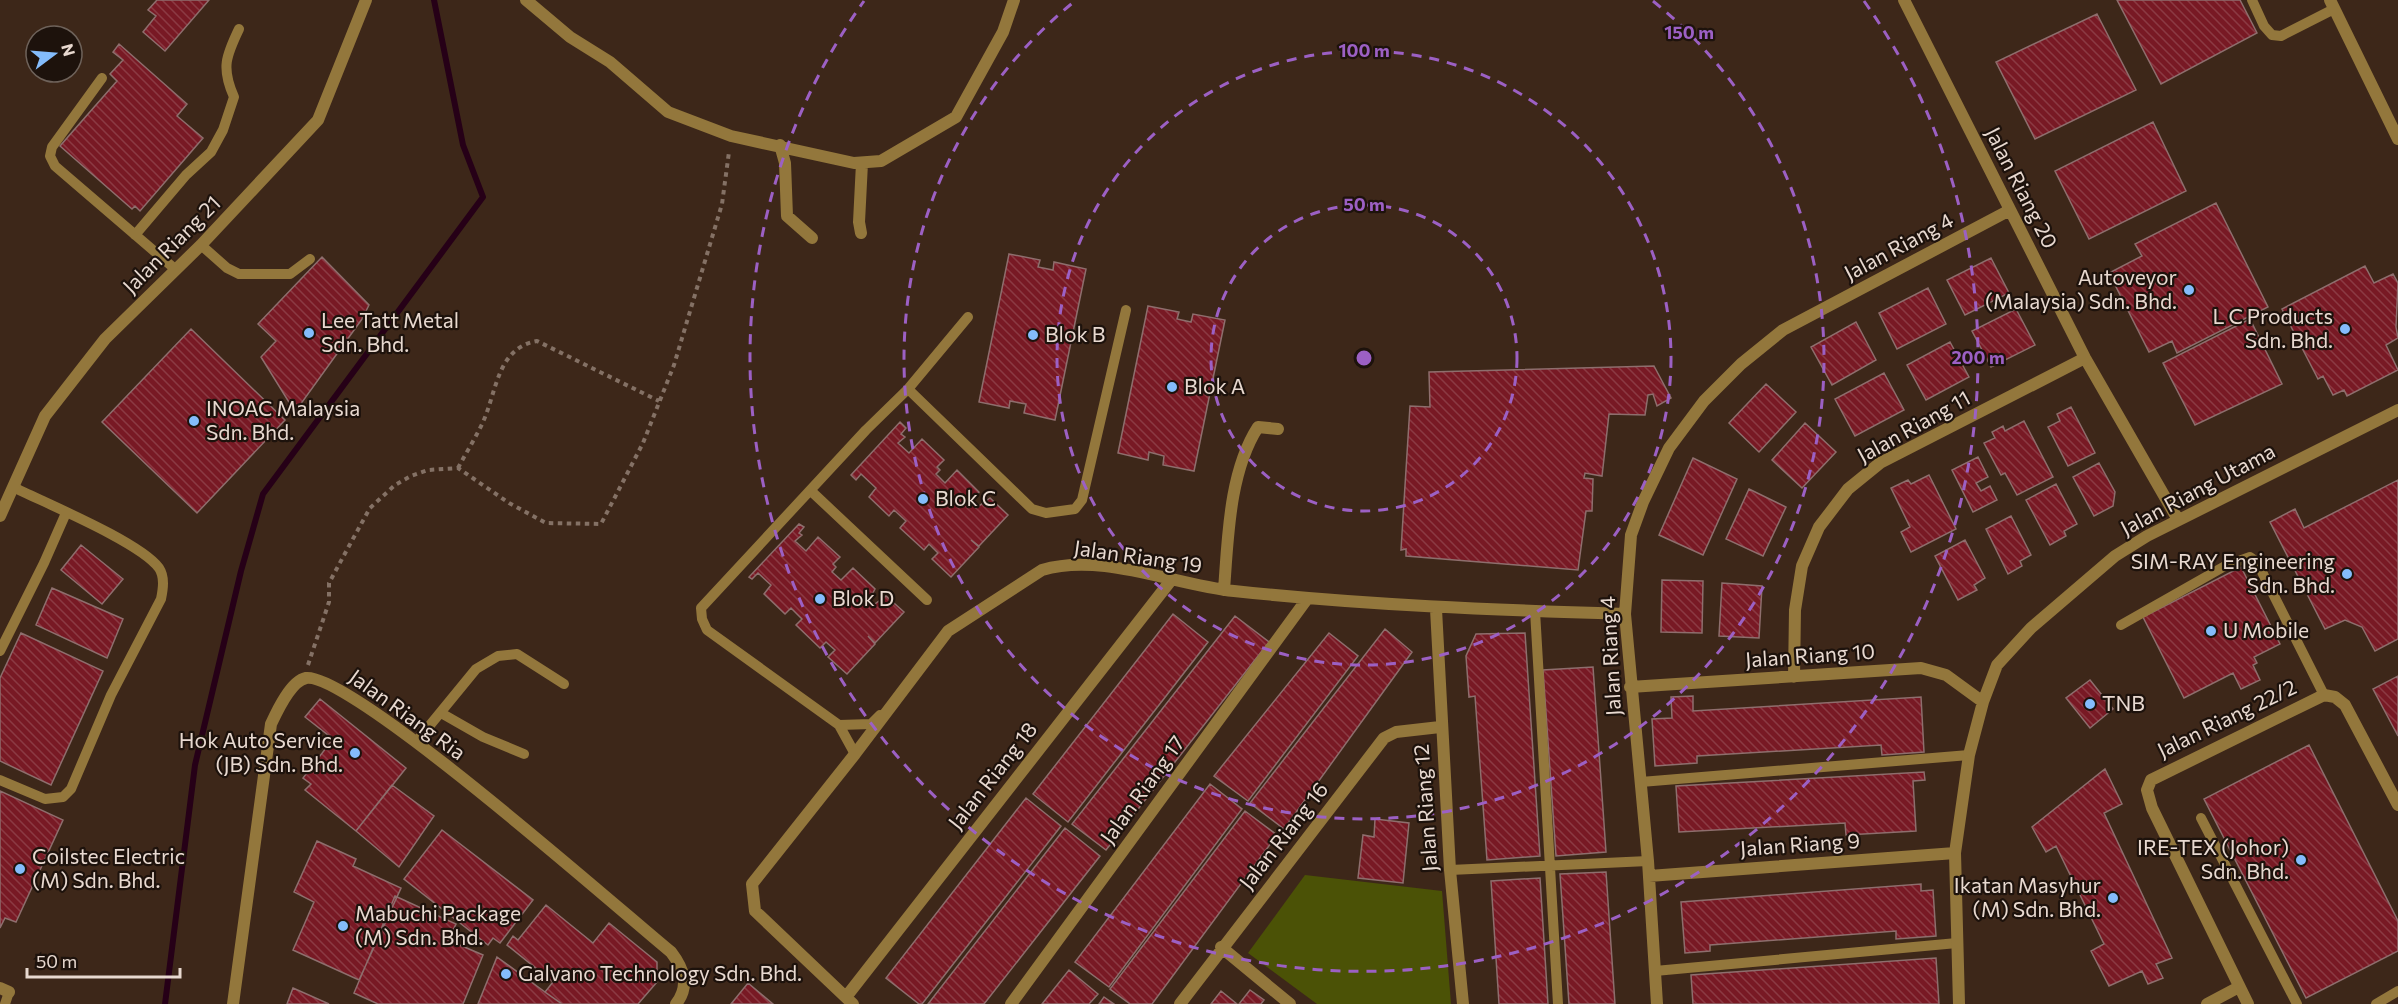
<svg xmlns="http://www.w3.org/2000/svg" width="2398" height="1004" font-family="Commissioner,sans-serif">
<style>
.park{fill:#4b5206}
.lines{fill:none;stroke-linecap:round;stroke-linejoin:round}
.stream{stroke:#260017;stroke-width:6}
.building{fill:url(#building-back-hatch);stroke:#8e6e6d;stroke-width:1.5}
.path{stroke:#847165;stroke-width:4;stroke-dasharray:4.5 4.5;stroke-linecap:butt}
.service{stroke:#93773c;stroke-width:10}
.minor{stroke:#93773c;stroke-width:12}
.ring{fill:none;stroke:#9c60c4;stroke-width:3;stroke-dasharray:10 8}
.poi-dot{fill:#84bcfb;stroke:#1d120c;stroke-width:2}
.labels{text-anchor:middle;stroke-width:4.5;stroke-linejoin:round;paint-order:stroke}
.street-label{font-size:21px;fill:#e8d9d0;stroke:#1d120c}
.poi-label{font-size:21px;fill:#e8d9d0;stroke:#1d120c;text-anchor:start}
.centre{fill:#9c60c4;stroke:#1d120c;stroke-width:3}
.ring-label{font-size:18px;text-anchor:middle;font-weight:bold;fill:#9c60c4;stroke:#1d120c;stroke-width:4.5;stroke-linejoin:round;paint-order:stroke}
</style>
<defs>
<pattern id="building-back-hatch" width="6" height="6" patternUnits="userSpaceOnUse" patternTransform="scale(1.5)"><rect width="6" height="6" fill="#781924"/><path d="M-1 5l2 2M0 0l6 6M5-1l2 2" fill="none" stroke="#8b3a43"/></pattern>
</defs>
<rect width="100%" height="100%" fill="#3d2719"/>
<path class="park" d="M 1305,875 L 1442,891 L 1451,1004 L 1317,1004 L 1248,953 Z"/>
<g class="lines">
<path class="stream" d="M 165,1004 L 195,765 L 241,571 L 263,494 L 483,197 L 463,145 L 434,0"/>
</g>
<path class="building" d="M 157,0 L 209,0 L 165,51 L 143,32 L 156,16 L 148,10 Z
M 2117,0 L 2240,0 L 2257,33 L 2161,84 Z
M 2097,14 L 2136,90 L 2035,139 L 1996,62 Z
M 119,44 L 187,104 L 177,116 L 203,138 L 140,211 L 135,206 L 132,209 L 60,146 L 117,81 L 110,74 L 123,60 L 113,52 Z
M 2153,122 L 2186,191 L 2089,239 L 2055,171 Z
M 2216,203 L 2268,307 L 2177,353 L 2172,341 L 2149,352 L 2109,273 L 2142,256 L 2135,244 Z
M 1009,254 L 1040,260 L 1038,267 L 1053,270 L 1054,262 L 1086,269 L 1055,420 L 1024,413 L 1026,404 L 1010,401 L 1009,408 L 979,402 Z
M 322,257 L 369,305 L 362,319 L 295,412 L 261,357 L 276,341 L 258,324 Z
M 1991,258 L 2009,293 L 1965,315 L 1947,280 Z
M 2365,266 L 2374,283 L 2393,274 L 2398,283 L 2396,327 L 2398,338 L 2386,345 L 2398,370 L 2347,396 L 2344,390 L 2333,395 L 2323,376 L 2318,379 L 2282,309 Z
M 1928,288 L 1946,324 L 1897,349 L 1879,313 Z
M 1148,306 L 1179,312 L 1177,319 L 1191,322 L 1193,314 L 1225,320 L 1194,471 L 1163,465 L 1164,456 L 1149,452 L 1148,460 L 1118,453 Z
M 2016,309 L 2035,345 L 1991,367 L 1972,331 Z
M 2250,319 L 2282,384 L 2195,425 L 2163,363 Z
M 1856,322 L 1876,360 L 1832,385 L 1811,347 Z
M 191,329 L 285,420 L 197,513 L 102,422 Z
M 1950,342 L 1969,377 L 1926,400 L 1907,365 Z
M 1654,366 L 1671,398 L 1657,406 L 1653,394 L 1648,395 L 1645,415 L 1609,414 L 1602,476 L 1585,473 L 1584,478 L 1593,479 L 1592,511 L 1586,511 L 1578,570 L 1406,556 L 1406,549 L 1401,550 L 1410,406 L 1430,407 L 1429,372 Z
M 1884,373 L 1904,410 L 1855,436 L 1835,399 Z
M 1766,384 L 1796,412 L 1759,452 L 1729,423 Z
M 2071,407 L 2095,453 L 2068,466 L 2048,427 L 2060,421 L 2057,414 Z
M 2024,421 L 2053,477 L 2017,495 L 2005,473 L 2001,475 L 1984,443 L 1995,438 L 1992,432 L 2003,426 L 2005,431 Z
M 900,422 L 906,428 L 901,434 L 905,437 L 898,443 L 909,453 L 922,439 L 944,460 L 937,467 L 940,470 L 936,474 L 945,483 L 957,470 L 979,492 L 972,504 L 976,508 L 990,498 L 1008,515 L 979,546 L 971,540 L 979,547 L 951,577 L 932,559 L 938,553 L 929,544 L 924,550 L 900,528 L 906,521 L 894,510 L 889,516 L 869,497 L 876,488 L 861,474 L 856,480 L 851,475 Z
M 1805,423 L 1836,452 L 1802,488 L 1772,460 Z
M 1978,457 L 1988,477 L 1976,483 L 1981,491 L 1990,486 L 1997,500 L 1973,512 L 1952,470 Z
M 1693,458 L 1737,479 L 1703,555 L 1659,535 Z
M 2099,463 L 2115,492 L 2113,506 L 2094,516 L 2073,477 Z
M 1929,475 L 1956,529 L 1911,552 L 1901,532 L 1910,527 L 1891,488 L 1908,480 L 1911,484 Z
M 2398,480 L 2398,639 L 2375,651 L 2362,627 L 2345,620 L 2325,629 L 2270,522 L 2295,509 L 2304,528 Z
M 2056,484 L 2077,524 L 2064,531 L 2066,536 L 2050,545 L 2026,500 Z
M 1749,489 L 1786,507 L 1763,556 L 1726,539 Z
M 2011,516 L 2031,555 L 2020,561 L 2022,566 L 2008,574 L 1986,529 Z
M 799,524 L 804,527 L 799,533 L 802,535 L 795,541 L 806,551 L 818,537 L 840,557 L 833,564 L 836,567 L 832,572 L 841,580 L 853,568 L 875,589 L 868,602 L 872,606 L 886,596 L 904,612 L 875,643 L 868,636 L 875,644 L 847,674 L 828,657 L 835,650 L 826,642 L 820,648 L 796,625 L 802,619 L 791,608 L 785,614 L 764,594 L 771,585 L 758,573 L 752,579 L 749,577 Z
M 1965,540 L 1985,578 L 1974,585 L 1977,590 L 1958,600 L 1935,556 Z
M 81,545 L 123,579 L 102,604 L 61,570 Z
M 2241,567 L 2280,644 L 2254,657 L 2257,663 L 2253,665 L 2260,680 L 2241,689 L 2233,673 L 2184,698 L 2143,617 Z
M 1662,580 L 1703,581 L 1702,633 L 1661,632 Z
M 1722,583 L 1762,586 L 1759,638 L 1719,636 Z
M 52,588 L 123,619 L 107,658 L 36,625 Z
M 1173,614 L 1208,642 L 1068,822 L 1033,794 Z
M 1235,616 L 1269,642 L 1106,850 L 1072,824 Z
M 1385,629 L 1412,652 L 1284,829 L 1250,803 Z
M 21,633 L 103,671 L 51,785 L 0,761 L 0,678 Z
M 1329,633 L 1358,656 L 1248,801 L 1214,776 Z
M 1525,633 L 1540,856 L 1487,860 L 1475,696 L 1469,697 L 1466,656 L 1476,634 Z
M 1593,667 L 1606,852 L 1556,856 L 1543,670 Z
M 2398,676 L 2398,736 L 2373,689 Z
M 2090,680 L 2113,709 L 2090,728 L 2066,698 Z
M 1693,696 L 1693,711 L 1921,697 L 1924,752 L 1882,755 L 1881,745 L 1697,756 L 1697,763 L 1655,766 L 1652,719 L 1672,718 L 1671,697 Z
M 320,699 L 406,768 L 356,831 L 305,790 L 311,784 L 303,778 L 333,739 L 305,717 Z
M 2309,745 L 2398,921 L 2398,951 L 2306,998 L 2204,799 Z
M 2105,769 L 2122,804 L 2104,813 L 2172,958 L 2156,964 L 2163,978 L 2148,984 L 2142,971 L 2109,986 L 2091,951 L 2104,944 L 2056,846 L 2046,852 L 2032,827 Z
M 1924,772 L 1925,780 L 1913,781 L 1916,831 L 1846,835 L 1845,823 L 1679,832 L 1676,786 Z
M 1210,784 L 1242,809 L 1109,987 L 1075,962 Z
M 392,785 L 434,816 L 399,867 L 356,831 Z
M 0,791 L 63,820 L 16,922 L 5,918 L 0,928 Z
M 1026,798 L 1061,826 L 922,1004 L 919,1004 L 886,978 Z
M 1245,811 L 1277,835 L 1152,1004 L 1130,1004 L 1110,989 Z
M 1375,819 L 1409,823 L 1403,883 L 1358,878 L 1363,835 L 1374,837 Z
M 1065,828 L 1100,856 L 984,1004 L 928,1004 Z
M 442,830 L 533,900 L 500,943 L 493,938 L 488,945 L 404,879 Z
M 317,841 L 356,859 L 353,866 L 401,888 L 359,980 L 293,950 L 314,902 L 294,892 Z
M 1606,872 L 1615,1004 L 1569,1004 L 1560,874 Z
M 1540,878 L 1548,1004 L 1499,1004 L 1491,881 Z
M 1921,884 L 1921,891 L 1933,890 L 1936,936 L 1896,939 L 1896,931 L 1710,945 L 1710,951 L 1685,953 L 1681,902 Z
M 395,896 L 456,924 L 448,940 L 483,955 L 463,1004 L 378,1004 L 354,993 Z
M 546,905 L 593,943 L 609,923 L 657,962 L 657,982 L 638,1004 L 562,1004 L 545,992 L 553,982 L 507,945 L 513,936 L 518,940 Z
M 497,957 L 545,992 L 562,1004 L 478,1004 Z
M 1936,958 L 1939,1004 L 1693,1004 L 1691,975 Z
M 1069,970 L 1098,994 L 1089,1004 L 1042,1004 Z
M 748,983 L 773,1004 L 731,1004 Z
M 293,988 L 329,1004 L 287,1004 Z
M 1250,990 L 1264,1000 L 1261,1004 L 1239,1004 Z
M 1221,991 L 1237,1004 L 1211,1004 Z
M 1104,997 L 1114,1004 L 1099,1004 Z"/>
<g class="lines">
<path class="path" d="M 458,468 C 466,453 476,437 483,422 C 497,391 497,348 537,341 L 659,401
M 308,665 L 329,602 L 329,583 L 349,546 L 370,508 L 395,485 L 411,476 L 428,470 L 458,468 L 509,503 L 546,523 L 601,524 L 643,443 L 674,365 L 722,204 L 729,152"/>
<path class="service" d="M 2252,0 L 2264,26 L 2272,35 L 2281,36 L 2334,9
M 102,78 L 52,147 L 50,156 L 55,166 L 175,269
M 135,235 L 186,175 L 211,152 L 223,130 L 234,97 C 221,68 226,56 239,29
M 201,245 L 227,268 L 239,274 L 290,274 L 310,259
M 908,389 L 1032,509 L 1046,513 L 1075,509 L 1082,500 L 1126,310
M 811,491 L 927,600
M 1535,611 L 1558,1004
M 2121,625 L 2225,566 L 2250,557 L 2257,562 L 2324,695
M 0,651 L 44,563 L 66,513
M 441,713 L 483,737 L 524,754
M 839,725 L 871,724 L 880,715
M 417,741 L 476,669 L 498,656 L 517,654 L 564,684
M 855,754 L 839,725 L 707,630 L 702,619 L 701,608 L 866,430 L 908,389 L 968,317
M 0,780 L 45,799 L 63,797 L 71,789 L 111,695 L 161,599 C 163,589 165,577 159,568 C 140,542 45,503 13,487
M 1641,782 L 1969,755
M 2201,818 L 2297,1004
M 1450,870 L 1648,861
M 1655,971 L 1957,943
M 5,1004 L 9,992
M 2376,1004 L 2398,991"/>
<path class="minor" d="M 526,0 L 570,37 L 610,62 L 668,112 L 731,136 L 854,163 L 881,161 L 956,117 L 1003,32 L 1014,0
M 1904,0 L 2085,358 L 2177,518
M 2330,0 L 2398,139
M 780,145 L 785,163 L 787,216 L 812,238
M 861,233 L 859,222 L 862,163
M 0,516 L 45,416 L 105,339 L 201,245 L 318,120 L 366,0
M 1224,590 C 1228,538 1229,472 1258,427 L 1278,429
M 1436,609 L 1450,870 L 1463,1004
M 1794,677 L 1795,610 L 1802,566 L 1819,527 L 1848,489 L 1880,463 L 2085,358
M 1630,687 L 1921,668 L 1946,675 L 1983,702
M 1649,876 L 1955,853
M 1221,947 L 1290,1004
M 0,988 L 9,992
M 846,997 L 1172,579
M 233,1004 L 271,724 C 277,711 291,681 306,678 C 350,671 622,912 671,952 C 684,969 690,986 676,1004
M 853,1004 L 755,911 L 752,884 L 855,754 L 948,631 L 1042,570 C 1102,552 1174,585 1234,591 C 1364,605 1494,610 1625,614
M 1011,1004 L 1307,599
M 1180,1004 L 1384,738 L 1396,732 L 1440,727
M 1657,1004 L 1648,861 L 1625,614 L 1631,535 L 1643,502 L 1669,448 L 1704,401 L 1741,364 L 1783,330 L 2010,210
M 1959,1004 L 1955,853 L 1969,755 L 1983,702 L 1997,665 L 2031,628 L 2115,556 L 2147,536 L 2398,410
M 2207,1004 L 2239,987
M 2248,1004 L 2152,808 L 2147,790 L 2151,780 L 2324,695 L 2335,697 L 2345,705 L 2398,805"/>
</g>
<g class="ring">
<circle cx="1364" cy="358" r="153"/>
<circle cx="1364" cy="358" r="307"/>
<path d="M1653 1A460 460 0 1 1 1075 1"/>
<path d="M1864 1A614 614 0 1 1 864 1"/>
</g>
<g class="poi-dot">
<circle cx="2189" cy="290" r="6"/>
<circle cx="2345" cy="329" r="6"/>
<circle cx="309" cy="333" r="6"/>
<circle cx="1033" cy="335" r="6"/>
<circle cx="1172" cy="387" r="6"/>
<circle cx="194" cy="421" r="6"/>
<circle cx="923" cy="499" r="6"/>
<circle cx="2347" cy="574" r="6"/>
<circle cx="820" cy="599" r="6"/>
<circle cx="2211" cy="631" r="6"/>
<circle cx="2090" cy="704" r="6"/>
<circle cx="355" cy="753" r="6"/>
<circle cx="2301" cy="860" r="6"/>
<circle cx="20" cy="869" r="6"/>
<circle cx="2113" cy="898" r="6"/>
<circle cx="343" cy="926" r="6"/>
<circle cx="506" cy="974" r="6"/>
</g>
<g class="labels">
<g class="street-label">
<text transform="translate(2021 188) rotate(63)" y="7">Jalan Riang 20</text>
<text transform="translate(172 245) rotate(-45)" y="7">Jalan Riang 21</text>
<text transform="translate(1899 247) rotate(-28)" y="7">Jalan Riang 4</text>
<text transform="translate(1914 427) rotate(-29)" y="7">Jalan Riang 11</text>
<text transform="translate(2198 490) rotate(-28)" y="7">Jalan Riang Utama</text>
<text transform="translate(1138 557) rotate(8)" y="7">Jalan Riang 19</text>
<text transform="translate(1611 656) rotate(-93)" y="7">Jalan Riang 4</text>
<text transform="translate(1810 656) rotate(-4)" y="7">Jalan Riang 10</text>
<text transform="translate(407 715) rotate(36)" y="7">Jalan Riang Ria</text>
<text transform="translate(2227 719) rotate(-26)" y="7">Jalan Riang 22/2</text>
<text transform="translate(993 776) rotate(-52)" y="7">Jalan Riang 18</text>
<text transform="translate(1143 790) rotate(-54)" y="7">Jalan Riang 17</text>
<text transform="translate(1426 808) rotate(-94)" y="7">Jalan Riang 12</text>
<text transform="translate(1284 836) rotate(-52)" y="7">Jalan Riang 16</text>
<text transform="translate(1800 845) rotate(-4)" y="7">Jalan Riang 9</text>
</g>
<g class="poi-label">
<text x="2177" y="285" text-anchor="end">Autoveyor<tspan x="2177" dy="24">(Malaysia) Sdn. Bhd.</tspan></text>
<text x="2333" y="324" text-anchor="end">L C Products<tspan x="2333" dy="24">Sdn. Bhd.</tspan></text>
<text x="321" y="328">Lee Tatt Metal<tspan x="321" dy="24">Sdn. Bhd.</tspan></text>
<text x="1045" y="342">Blok B</text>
<text x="1184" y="394">Blok A</text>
<text x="206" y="416">INOAC Malaysia<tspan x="206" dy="24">Sdn. Bhd.</tspan></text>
<text x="935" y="506">Blok C</text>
<text x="2335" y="569" text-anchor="end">SIM-RAY Engineering<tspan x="2335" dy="24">Sdn. Bhd.</tspan></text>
<text x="832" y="606">Blok D</text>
<text x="2223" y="638">U Mobile</text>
<text x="2102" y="711">TNB</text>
<text x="343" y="748" text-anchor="end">Hok Auto Service<tspan x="343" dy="24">(JB) Sdn. Bhd.</tspan></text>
<text x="2289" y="855" text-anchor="end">IRE-TEX (Johor)<tspan x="2289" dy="24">Sdn. Bhd.</tspan></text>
<text x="32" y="864">Coilstec Electric<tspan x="32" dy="24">(M) Sdn. Bhd.</tspan></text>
<text x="2101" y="893" text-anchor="end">Ikatan Masyhur<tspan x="2101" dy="24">(M) Sdn. Bhd.</tspan></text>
<text x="355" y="921">Mabuchi Package<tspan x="355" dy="24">(M) Sdn. Bhd.</tspan></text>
<text x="518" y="981">Galvano Technology Sdn. Bhd.</text>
</g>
</g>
<circle cx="1364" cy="358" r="9" class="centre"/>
<g class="ring-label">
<text x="1689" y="39">150 m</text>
<text x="1364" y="57">100 m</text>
<text x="1364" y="211">50 m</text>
<text x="1978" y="364">200 m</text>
</g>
<g transform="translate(54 54) rotate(74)"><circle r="28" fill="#1d120c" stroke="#6e625a" stroke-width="1.5"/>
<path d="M0-4.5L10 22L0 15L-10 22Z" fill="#84bcfb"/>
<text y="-9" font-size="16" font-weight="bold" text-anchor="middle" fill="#e8d9d0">N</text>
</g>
<path d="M27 968v9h153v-9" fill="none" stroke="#e8d9d0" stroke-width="3"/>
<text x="36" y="968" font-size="18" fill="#e8d9d0" stroke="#1d120c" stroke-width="4.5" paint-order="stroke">50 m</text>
</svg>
